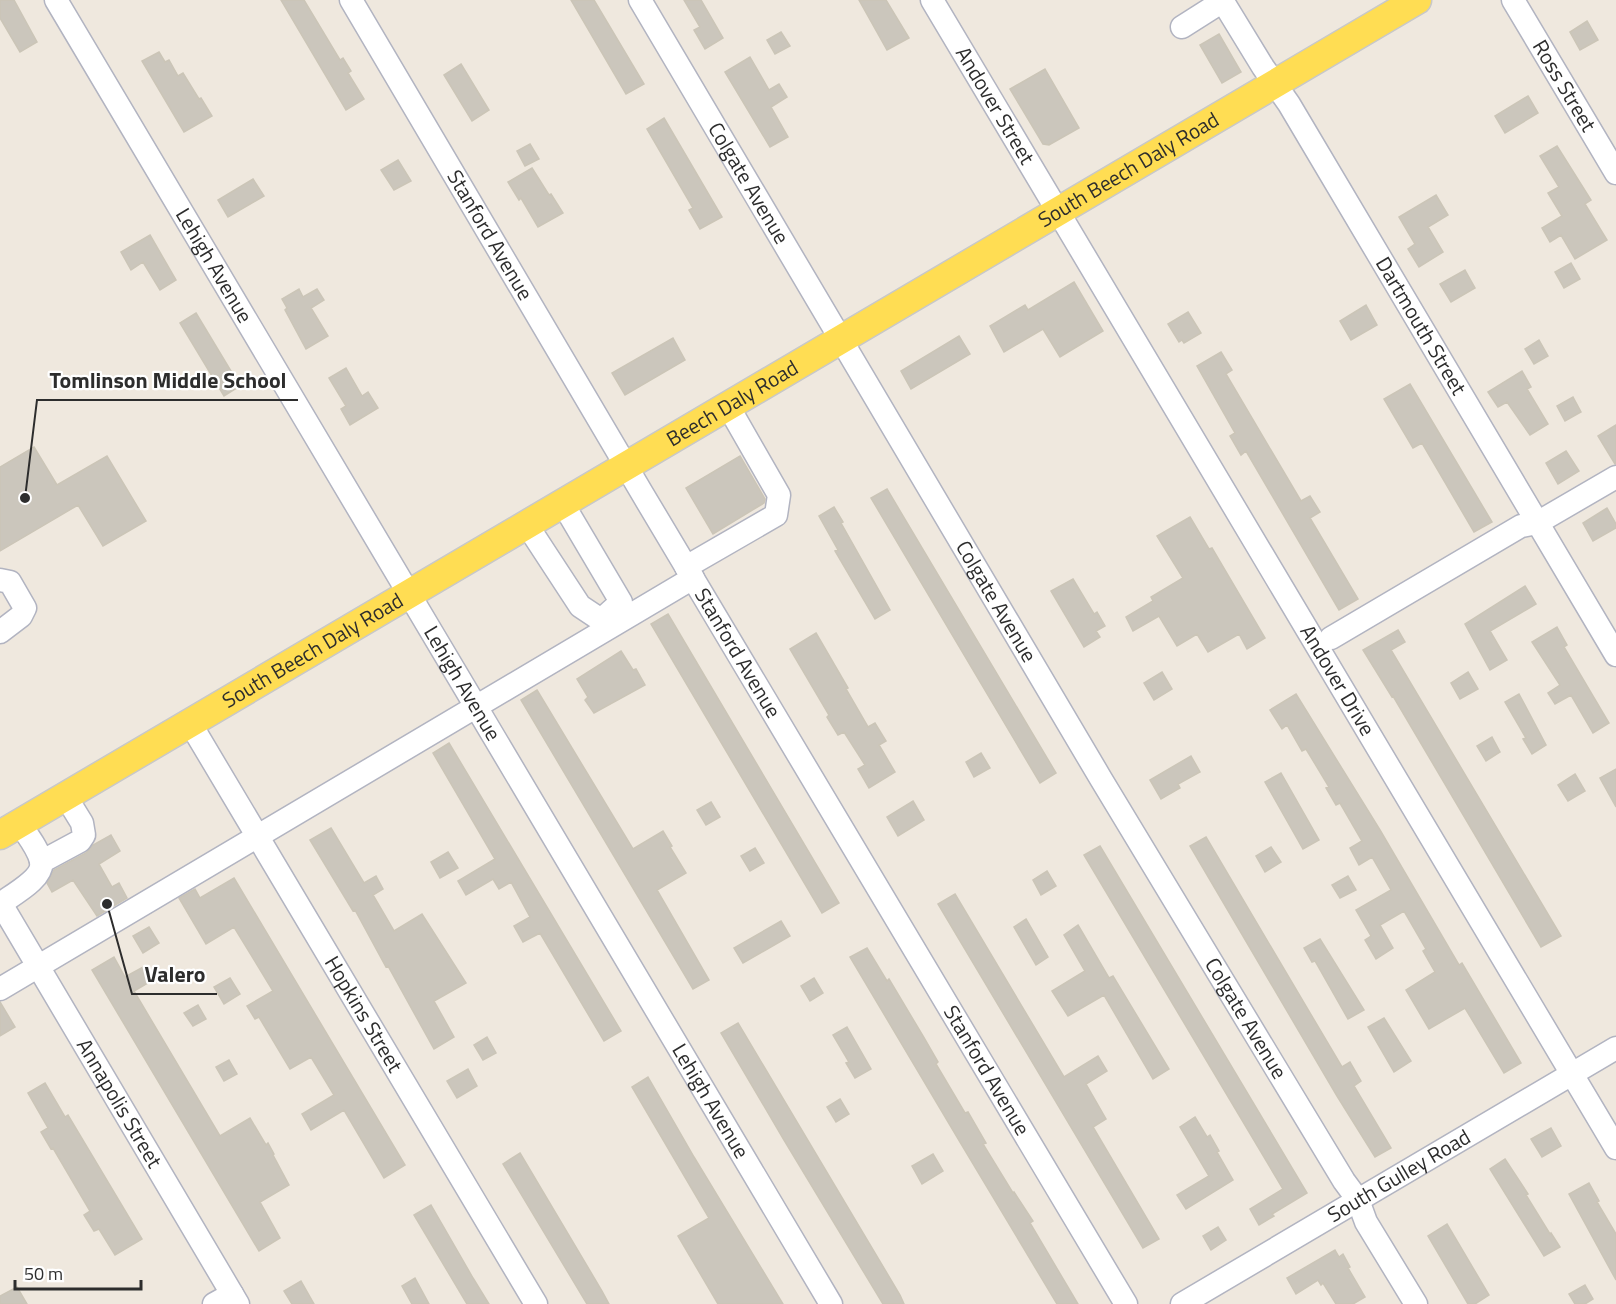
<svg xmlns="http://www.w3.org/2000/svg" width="1616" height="1304" font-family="'Titillium Web',sans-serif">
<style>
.building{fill:#cbc6bc;stroke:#cbc5b7;stroke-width:1.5}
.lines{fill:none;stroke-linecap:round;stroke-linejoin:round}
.minor-casing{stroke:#b2b4c1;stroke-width:25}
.major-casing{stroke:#c8c8c8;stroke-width:31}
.minor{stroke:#fff;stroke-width:22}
.major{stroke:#ffdd53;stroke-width:28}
.labels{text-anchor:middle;stroke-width:4.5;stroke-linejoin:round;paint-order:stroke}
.street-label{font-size:21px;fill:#2d2d2d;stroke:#fff}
.leader{fill:none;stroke:#2d2d2d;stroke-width:2}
.callout-dot{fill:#2d2d2d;stroke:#fff;stroke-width:2}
.callout-label{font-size:22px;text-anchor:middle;font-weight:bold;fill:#2d2d2d;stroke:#fff;stroke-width:4.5;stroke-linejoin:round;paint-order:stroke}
</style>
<rect width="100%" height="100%" fill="#efe8de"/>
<path class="building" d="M 0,0 L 14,0 L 37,42 L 20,52 L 0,18 Z
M 281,0 L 304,0 L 340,60 L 343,58 L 351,71 L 348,73 L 364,99 L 346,110 Z
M 571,0 L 594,0 L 644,84 L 626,94 Z
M 684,0 L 701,0 L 723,38 L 705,49 L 694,30 L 700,27 Z
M 859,0 L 886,0 L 909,38 L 887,50 Z
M 1587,21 L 1598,40 L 1580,50 L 1570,32 Z
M 781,32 L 790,46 L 775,54 L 767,40 Z
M 1219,34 L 1241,72 L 1222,83 L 1200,45 Z
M 159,52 L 165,62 L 169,60 L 178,76 L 183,73 L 199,99 L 201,98 L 212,116 L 184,132 L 142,61 Z
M 750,57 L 769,90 L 779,84 L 787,97 L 771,107 L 788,137 L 770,147 L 725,72 Z
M 461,64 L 489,110 L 472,121 L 444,75 Z
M 1045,69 L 1079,128 L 1049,145 L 1043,144 L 1010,89 Z
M 1528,96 L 1538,113 L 1505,133 L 1495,116 Z
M 664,118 L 722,217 L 700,229 L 689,210 L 693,208 L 647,129 Z
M 530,144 L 539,159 L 525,166 L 517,151 Z
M 1557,146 L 1591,200 L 1585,204 L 1607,240 L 1575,259 L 1561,235 L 1550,242 L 1542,228 L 1562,216 L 1548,193 L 1559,187 L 1540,156 Z
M 398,160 L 411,181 L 394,190 L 381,170 Z
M 532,168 L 549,195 L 551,194 L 563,213 L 538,227 L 521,198 L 519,200 L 508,182 Z
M 253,179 L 264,196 L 228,217 L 218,200 Z
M 1436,195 L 1448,215 L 1428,227 L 1443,252 L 1419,267 L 1408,249 L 1415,244 L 1399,217 Z
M 150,235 L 176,280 L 160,290 L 143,262 L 131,270 L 121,252 Z
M 1571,263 L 1580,279 L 1564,288 L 1555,272 Z
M 1465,270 L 1475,288 L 1451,302 L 1440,284 Z
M 1074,282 L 1103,331 L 1060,357 L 1043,329 L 1004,352 L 990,326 L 1025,305 L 1028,310 Z
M 299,289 L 303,297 L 317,289 L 324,300 L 311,308 L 328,336 L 306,349 L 285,310 L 287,308 L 282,299 Z
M 1366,305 L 1377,325 L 1351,340 L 1340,321 Z
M 1188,312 L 1201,333 L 1184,343 L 1182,340 L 1179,342 L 1168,324 Z
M 196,313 L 240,386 L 224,396 L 180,323 Z
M 959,336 L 970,354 L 911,389 L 901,371 Z
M 673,338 L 685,360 L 625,395 L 612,373 Z
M 1539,340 L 1548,356 L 1534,364 L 1525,349 Z
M 1221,352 L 1232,370 L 1226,374 L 1301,501 L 1310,496 L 1320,512 L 1310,518 L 1358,599 L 1339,610 L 1246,451 L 1241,455 L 1230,436 L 1235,433 L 1197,366 Z
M 346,368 L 362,396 L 368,392 L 378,408 L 350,425 L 341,409 L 346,406 L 329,378 Z
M 1522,371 L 1531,387 L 1527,389 L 1548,424 L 1530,435 L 1507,402 L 1498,407 L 1488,392 Z
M 1410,384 L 1492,522 L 1474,532 L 1422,443 L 1413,448 L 1384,399 Z
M 1573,397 L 1581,412 L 1565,421 L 1557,406 Z
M 1616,425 L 1616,464 L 1615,464 L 1598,436 Z
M 34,447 L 57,485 L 107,456 L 146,521 L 103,546 L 78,505 L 0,551 L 0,467 Z
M 1566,451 L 1579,471 L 1558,484 L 1546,463 Z
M 740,456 L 765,499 L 764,503 L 713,534 L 686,488 Z
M 887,489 L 1056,773 L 1040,783 L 871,498 Z
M 834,507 L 843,522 L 841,523 L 890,610 L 875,619 L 835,551 L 838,550 L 819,516 Z
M 1607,508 L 1616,524 L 1616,528 L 1593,541 L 1583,523 Z
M 1190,517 L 1209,549 L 1212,548 L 1265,638 L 1247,649 L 1239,634 L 1208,652 L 1197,634 L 1177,646 L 1159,616 L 1133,631 L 1126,617 L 1153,601 L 1151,597 L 1183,578 L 1157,536 Z
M 1073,579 L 1094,614 L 1097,612 L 1105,626 L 1096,631 L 1100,637 L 1084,647 L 1051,591 Z
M 1525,586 L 1536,604 L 1490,631 L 1507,660 L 1490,670 L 1465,624 Z
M 668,614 L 839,903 L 822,913 L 651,624 Z
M 1557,627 L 1567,645 L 1564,647 L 1609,723 L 1593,733 L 1571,695 L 1555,704 L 1548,693 L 1560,685 L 1532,642 Z
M 1398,630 L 1405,642 L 1391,650 L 1561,936 L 1541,947 L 1393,696 L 1392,697 L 1363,650 Z
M 816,633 L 848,688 L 846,689 L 868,727 L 875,723 L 886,741 L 879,745 L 895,772 L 869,788 L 858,769 L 865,765 L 844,732 L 838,735 L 827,717 L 829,715 L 790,649 Z
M 621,651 L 633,670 L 636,669 L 645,685 L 594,713 L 585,700 L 588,697 L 577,679 Z
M 1162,672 L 1172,689 L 1154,700 L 1144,683 Z
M 1468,672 L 1478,689 L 1460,699 L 1451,683 Z
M 537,690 L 633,849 L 663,831 L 672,846 L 670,847 L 686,873 L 657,890 L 709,980 L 693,989 L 521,700 Z
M 1296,694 L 1380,830 L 1459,965 L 1462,963 L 1521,1063 L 1504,1073 L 1465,1008 L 1429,1029 L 1406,990 L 1435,972 L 1423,951 L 1426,949 L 1404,911 L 1380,925 L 1393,948 L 1376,959 L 1365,940 L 1371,936 L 1356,910 L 1391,890 L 1372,857 L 1359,865 L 1350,848 L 1362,841 L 1340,803 L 1336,805 L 1326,788 L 1329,787 L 1306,749 L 1302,751 L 1287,725 L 1282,729 L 1270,710 Z
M 1519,694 L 1546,745 L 1532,754 L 1523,739 L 1526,738 L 1505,702 Z
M 1492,737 L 1500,752 L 1486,761 L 1477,746 Z
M 449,743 L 621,1031 L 604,1041 L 540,933 L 523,942 L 514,926 L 530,917 L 511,882 L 499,889 L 493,879 L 466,895 L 458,881 L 495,859 L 433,753 Z
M 981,753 L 990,768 L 974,777 L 966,762 Z
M 1191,756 L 1200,772 L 1178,784 L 1180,788 L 1161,799 L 1150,780 Z
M 1616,769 L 1616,807 L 1600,778 Z
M 1281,773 L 1319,840 L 1303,849 L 1265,782 Z
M 1575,774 L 1585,791 L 1568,801 L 1558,785 Z
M 913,801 L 924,820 L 898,836 L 887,817 Z
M 711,802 L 720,817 L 706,825 L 697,810 Z
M 331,828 L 364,883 L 376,876 L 383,889 L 373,895 L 394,931 L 422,914 L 466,983 L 434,1001 L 454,1037 L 434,1049 L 388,966 L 386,967 L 355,910 L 353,911 L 310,840 Z
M 111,835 L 120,851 L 99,864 L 112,887 L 119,883 L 127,898 L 97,916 L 73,880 L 52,892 L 47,883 L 54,870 L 86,853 L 93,845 Z
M 1206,837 L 1342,1067 L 1350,1062 L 1361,1081 L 1354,1086 L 1391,1148 L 1375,1157 L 1337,1096 L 1190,846 Z
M 1100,846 L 1307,1193 L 1272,1214 L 1274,1216 L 1259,1225 L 1250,1209 L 1283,1189 L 1084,855 Z
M 1271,847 L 1281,862 L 1265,872 L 1256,856 Z
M 755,848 L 764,863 L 750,871 L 741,856 Z
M 448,852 L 458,868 L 440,878 L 431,862 Z
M 1047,871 L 1056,886 L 1041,895 L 1033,880 Z
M 1348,876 L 1356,890 L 1340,898 L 1332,885 Z
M 234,878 L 405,1165 L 384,1178 L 344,1110 L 311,1130 L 302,1114 L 334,1095 L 311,1057 L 290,1069 L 259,1017 L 255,1019 L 247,1006 L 273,991 L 234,927 L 206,944 L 179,898 L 195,889 L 200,898 Z
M 955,894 L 1064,1077 L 1098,1056 L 1107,1071 L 1086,1084 L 1106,1119 L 1093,1127 L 1159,1239 L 1143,1248 L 938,904 Z
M 1026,919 L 1048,957 L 1036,965 L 1014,927 Z
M 781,921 L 790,936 L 743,963 L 734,948 Z
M 1078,925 L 1109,978 L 1113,976 L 1169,1069 L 1153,1079 L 1104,995 L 1068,1016 L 1052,991 L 1085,971 L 1064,935 Z
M 149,927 L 159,943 L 143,953 L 133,936 Z
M 1320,939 L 1364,1010 L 1348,1019 L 1315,961 L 1312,962 L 1304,948 Z
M 867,948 L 887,981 L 889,979 L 923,1036 L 938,1062 L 936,1064 L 965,1113 L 968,1112 L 986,1143 L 983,1144 L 1013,1193 L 1014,1192 L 1033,1221 L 1030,1223 L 1078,1304 L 1057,1304 L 960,1142 L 850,957 Z
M 114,957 L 125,977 L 145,966 L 153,980 L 134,991 L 220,1136 L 250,1118 L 266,1145 L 268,1143 L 274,1154 L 273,1155 L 289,1185 L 260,1202 L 280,1238 L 259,1251 L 92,970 Z
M 230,978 L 240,994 L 224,1004 L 214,987 Z
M 814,978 L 823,993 L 810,1001 L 801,986 Z
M 0,1002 L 15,1027 L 0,1036 Z
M 198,1005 L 206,1019 L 193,1026 L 184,1013 Z
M 1384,1018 L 1411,1061 L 1394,1072 L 1368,1027 Z
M 738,1023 L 900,1295 L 904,1304 L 883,1304 L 784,1140 L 721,1033 Z
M 847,1027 L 871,1069 L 855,1078 L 846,1063 L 849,1062 L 833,1035 Z
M 487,1037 L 496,1053 L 483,1060 L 474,1045 Z
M 229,1060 L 237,1074 L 224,1081 L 216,1067 Z
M 468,1069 L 477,1086 L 457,1098 L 447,1081 Z
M 648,1077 L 694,1157 L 783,1304 L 718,1304 L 678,1236 L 709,1218 L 632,1087 Z
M 45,1083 L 65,1117 L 68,1115 L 142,1239 L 115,1255 L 99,1229 L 94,1231 L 84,1215 L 90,1211 L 53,1148 L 51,1149 L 41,1132 L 48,1128 L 28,1093 Z
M 840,1099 L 849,1114 L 836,1122 L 827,1107 Z
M 1195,1117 L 1207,1137 L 1210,1135 L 1219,1151 L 1217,1152 L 1233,1180 L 1186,1209 L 1177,1195 L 1209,1176 L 1180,1127 Z
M 1551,1128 L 1561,1146 L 1542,1157 L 1531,1139 Z
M 520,1153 L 602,1291 L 609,1304 L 587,1304 L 503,1164 Z
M 933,1154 L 943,1171 L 922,1184 L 912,1166 Z
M 1505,1159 L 1528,1194 L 1526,1195 L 1550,1234 L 1551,1233 L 1560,1247 L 1544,1256 L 1490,1169 Z
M 1589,1183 L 1599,1201 L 1597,1202 L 1616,1234 L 1616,1280 L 1569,1194 Z
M 431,1205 L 473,1278 L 489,1304 L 467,1304 L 414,1215 Z
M 1447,1224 L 1489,1295 L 1475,1304 L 1468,1304 L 1428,1236 Z
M 1218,1227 L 1226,1240 L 1211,1250 L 1203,1236 Z
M 1335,1250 L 1339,1257 L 1343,1254 L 1350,1267 L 1348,1268 L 1365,1297 L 1353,1304 L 1336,1304 L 1323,1283 L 1321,1285 L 1318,1280 L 1296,1294 L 1287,1278 Z
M 415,1278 L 429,1304 L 412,1304 L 402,1286 Z
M 301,1281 L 314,1304 L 292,1304 L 284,1291 Z
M 1585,1285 L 1593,1299 L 1585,1304 L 1575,1304 L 1569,1294 Z
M 17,1287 L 27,1304 L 0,1304 L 0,1296 Z"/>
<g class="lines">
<g class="minor-casing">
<g id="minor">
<path id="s1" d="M 56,0 L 831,1304"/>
<path id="s2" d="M 351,0 L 642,493 L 1126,1304"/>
<path id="s3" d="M 640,0 L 1101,779 L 1344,1181 L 1358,1200 L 1366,1222 L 1416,1304"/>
<path id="s4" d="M 932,0 L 1616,1148"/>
<path id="s5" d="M 1222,0 L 1263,67 L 1289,104 L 1616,655"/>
<path id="s6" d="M 1513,0 L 1616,173"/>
<path d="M 1182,27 L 1223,1"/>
<path d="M 527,525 L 580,606 L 601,620 L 621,602 L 563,504"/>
<path d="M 686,567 L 776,515 L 779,495 L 728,406"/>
<path d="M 0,580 L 10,582 L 25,608 L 21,616 L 0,632"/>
<path d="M 1331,638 L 1521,526 L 1537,523 L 1616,477"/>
<path id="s7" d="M 190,723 L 536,1304"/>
<path d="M 41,862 L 80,841 L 84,835 L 82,823 L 66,797"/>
<path id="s8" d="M 0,902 L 238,1304"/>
<path d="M 0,904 C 12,895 45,878 41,861 C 38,848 27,835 20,824"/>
<path d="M 0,989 L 693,578"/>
<path d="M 214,1304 L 232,1294"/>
<path id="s9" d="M 1182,1304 L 1616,1048"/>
</g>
</g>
<g class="major-casing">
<g id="major">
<path id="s10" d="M 0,835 L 1417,0"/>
</g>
</g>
<use href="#minor" class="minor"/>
<use href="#major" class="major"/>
</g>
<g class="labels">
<g class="street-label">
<text dy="7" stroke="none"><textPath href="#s6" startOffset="100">Ross Street</textPath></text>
<text dy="7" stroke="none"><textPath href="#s4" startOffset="123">Andover Street</textPath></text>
<text dy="7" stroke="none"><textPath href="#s10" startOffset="1310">South Beech Daly Road</textPath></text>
<text dy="7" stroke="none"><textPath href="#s3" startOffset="213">Colgate Avenue</textPath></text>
<text dy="7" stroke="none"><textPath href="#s2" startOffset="273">Stanford Avenue</textPath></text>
<text dy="7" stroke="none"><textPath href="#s1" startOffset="309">Lehigh Avenue</textPath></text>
<text dy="7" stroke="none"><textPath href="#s5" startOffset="382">Dartmouth Street</textPath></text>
<text dy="7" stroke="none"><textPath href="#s10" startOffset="850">Beech Daly Road</textPath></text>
<text dy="7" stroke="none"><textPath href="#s3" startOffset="699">Colgate Avenue</textPath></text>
<text dy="7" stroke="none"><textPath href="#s10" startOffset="363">South Beech Daly Road</textPath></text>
<text dy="7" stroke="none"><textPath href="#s2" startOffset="759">Stanford Avenue</textPath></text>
<text dy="7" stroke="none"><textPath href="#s4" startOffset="792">Andover Drive</textPath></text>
<text dy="7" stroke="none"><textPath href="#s1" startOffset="795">Lehigh Avenue</textPath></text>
<text dy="7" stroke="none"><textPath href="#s7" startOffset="339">Hopkins Street</textPath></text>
<text dy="7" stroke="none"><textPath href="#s3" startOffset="1185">Colgate Avenue</textPath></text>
<text dy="7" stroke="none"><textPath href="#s2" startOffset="1245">Stanford Avenue</textPath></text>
<text dy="7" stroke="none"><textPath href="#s1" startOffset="1281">Lehigh Avenue</textPath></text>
<text dy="7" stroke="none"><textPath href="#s8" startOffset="234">Annapolis Street</textPath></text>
<text dy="7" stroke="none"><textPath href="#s9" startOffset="252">South Gulley Road</textPath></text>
</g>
</g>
<path class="leader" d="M25 498L37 400H298M107 904L132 994H217"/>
<g class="callout-dot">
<circle cx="25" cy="498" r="6"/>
<circle cx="107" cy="904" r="6"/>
</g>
<g class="callout-label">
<text x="168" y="388">Tomlinson Middle School</text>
<text x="175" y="982">Valero</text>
</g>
<path d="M15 1280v9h126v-9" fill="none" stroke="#2d2d2d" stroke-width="3"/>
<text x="24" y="1280" font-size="18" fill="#2d2d2d" stroke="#ffffff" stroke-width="4.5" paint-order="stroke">50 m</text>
</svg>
